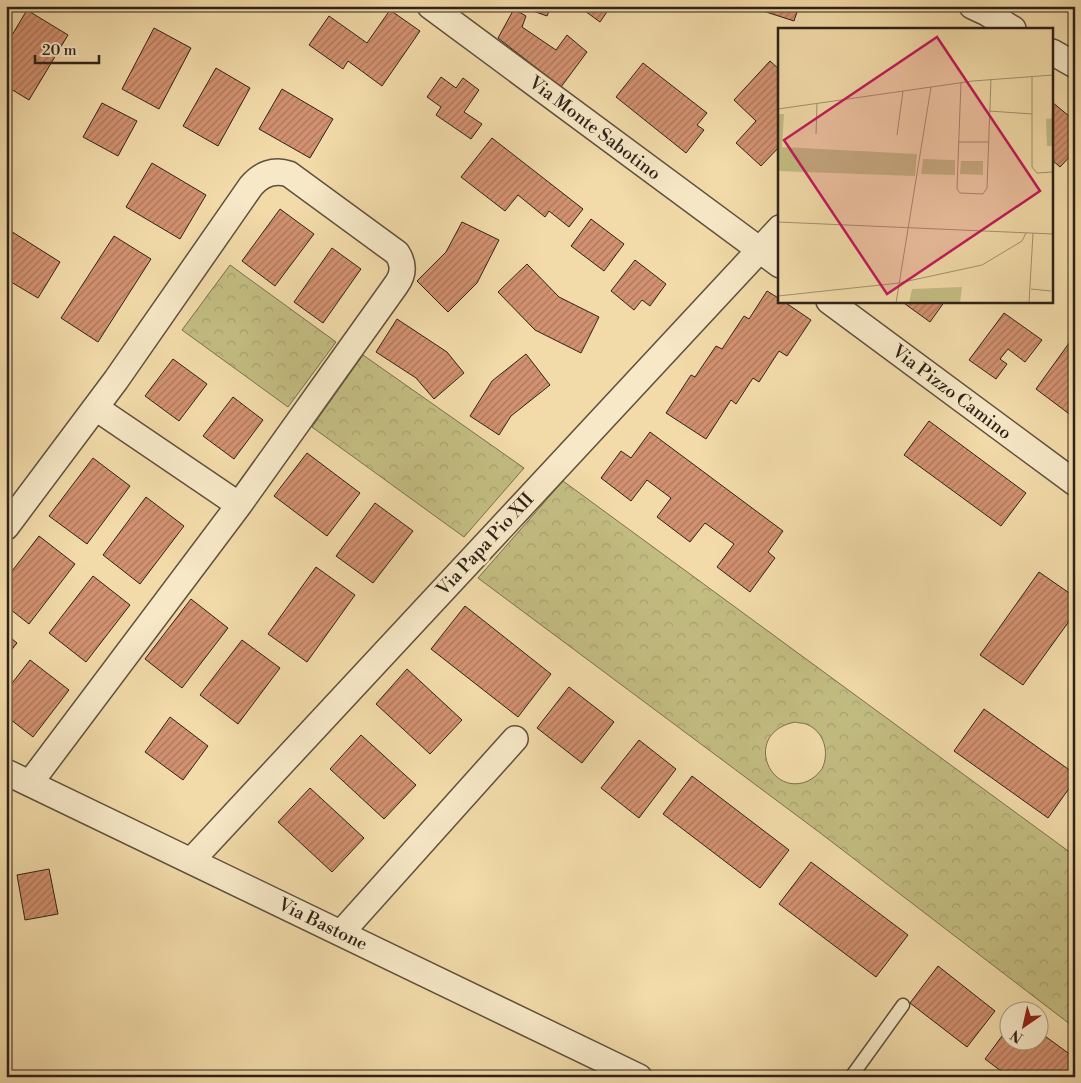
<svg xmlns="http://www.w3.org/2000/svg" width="1081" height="1083" font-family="'Libre Bodoni',serif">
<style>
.park{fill:url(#park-crowns);stroke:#79704e;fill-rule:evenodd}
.building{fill:url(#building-hatch);stroke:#2f2219}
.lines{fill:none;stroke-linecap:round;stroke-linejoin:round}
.service-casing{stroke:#60503d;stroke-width:15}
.minor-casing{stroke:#60503d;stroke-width:28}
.service{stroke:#f7e8c7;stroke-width:12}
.minor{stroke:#f7e8c7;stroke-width:25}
.labels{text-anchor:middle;stroke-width:5;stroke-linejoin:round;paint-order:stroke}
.street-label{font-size:18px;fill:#2f2219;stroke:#f7e8c7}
.inset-road{fill:none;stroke:#a4916f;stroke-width:1}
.view{fill:#c2185b;fill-opacity:0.15;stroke:#c2185b;stroke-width:2.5}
.inset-edge{fill:none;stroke:#2f2219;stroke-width:2.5}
</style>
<defs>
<pattern id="park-crowns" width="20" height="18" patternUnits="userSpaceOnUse" patternTransform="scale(1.25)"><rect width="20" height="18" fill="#c3bd82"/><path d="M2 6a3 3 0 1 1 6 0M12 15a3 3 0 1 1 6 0" fill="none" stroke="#a8a270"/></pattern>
<pattern id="building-hatch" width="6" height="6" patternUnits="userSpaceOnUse" patternTransform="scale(1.25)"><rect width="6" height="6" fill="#d29170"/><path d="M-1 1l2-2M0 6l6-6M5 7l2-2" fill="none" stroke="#ab765b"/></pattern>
</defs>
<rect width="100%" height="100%" fill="#f2dba9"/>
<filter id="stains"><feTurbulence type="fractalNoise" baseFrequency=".004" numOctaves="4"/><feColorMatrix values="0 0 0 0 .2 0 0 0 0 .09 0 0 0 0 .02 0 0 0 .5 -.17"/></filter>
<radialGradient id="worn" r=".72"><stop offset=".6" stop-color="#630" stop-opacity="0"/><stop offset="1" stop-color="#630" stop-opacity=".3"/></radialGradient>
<path class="park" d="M 230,265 L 336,342 L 288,407 L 182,330 Z
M 363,355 L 524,468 L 464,537 L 312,427 Z
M 563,481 L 1075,856 L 1075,1028 L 819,832 L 478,578 ZM 795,722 C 798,723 803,723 806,724 C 824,731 830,752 822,769 C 818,774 814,778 808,781 C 769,798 742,733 795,722 Z"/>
<path class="building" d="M 266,6 L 279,6 L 275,12 Z
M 535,6 L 551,6 L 547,16 L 533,11 Z
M 578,6 L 611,6 L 600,22 Z
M 761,6 L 799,6 L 794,21 L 760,10 Z
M 514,9 L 526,16 L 522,27 L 556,50 L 567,35 L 587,52 L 561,87 L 498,38 Z
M 27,10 L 68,35 L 29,100 L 6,86 L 6,45 Z
M 390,10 L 420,31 L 382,86 L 348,61 L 343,69 L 309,45 L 329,16 L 367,43 Z
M 154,28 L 191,48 L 159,109 L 122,89 Z
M 770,61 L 780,70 L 780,146 L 761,166 L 736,143 L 756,121 L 734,100 Z
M 643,63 L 707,113 L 697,125 L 704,130 L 686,153 L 616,97 Z
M 216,68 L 250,88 L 218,146 L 183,126 Z
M 441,77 L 456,88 L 463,78 L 479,90 L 464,112 L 482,124 L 471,139 L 436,115 L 441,107 L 427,97 Z
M 282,89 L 333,119 L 310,158 L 259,129 Z
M 1052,102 L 1075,121 L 1075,151 L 1060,167 L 1052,160 Z
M 102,103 L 137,121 L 118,156 L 83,137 Z
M 492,138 L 583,209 L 569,227 L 549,211 L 545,217 L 518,195 L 505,211 L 461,177 Z
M 152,163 L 206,195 L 180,239 L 126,207 Z
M 280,209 L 314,234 L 275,286 L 242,261 Z
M 591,219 L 624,244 L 604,271 L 571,246 Z
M 462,222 L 499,240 L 477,283 L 448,312 L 417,281 L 446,252 Z
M 6,228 L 60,262 L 38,298 L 6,279 Z
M 114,236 L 151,259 L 98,342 L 61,318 Z
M 332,248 L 361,269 L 323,323 L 294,302 Z
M 635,260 L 666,284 L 650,306 L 642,300 L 634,310 L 611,291 Z
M 527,264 L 559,297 L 599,317 L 581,353 L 535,330 L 498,292 Z
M 767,291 L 780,299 L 780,301 L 783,301 L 811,320 L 787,356 L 779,351 L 759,382 L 753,378 L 736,404 L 731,400 L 706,439 L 666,413 L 691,375 L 695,377 L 716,346 L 722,349 L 744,316 L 749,319 Z
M 901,301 L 945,301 L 930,322 Z
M 1004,313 L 1042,340 L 1025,362 L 1008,349 L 1000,359 L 1007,364 L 996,379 L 969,360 Z
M 397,319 L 447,352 L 464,373 L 434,399 L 416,378 L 376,352 Z
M 1072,339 L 1075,342 L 1075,412 L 1072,416 L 1036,389 Z
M 6,345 L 11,349 L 6,356 Z
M 526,354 L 550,385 L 511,416 L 499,435 L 470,416 L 492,381 Z
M 173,359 L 207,384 L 179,421 L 145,396 Z
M 233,397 L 263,420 L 234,459 L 203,436 Z
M 929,421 L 1026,493 L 1001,526 L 904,455 Z
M 650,432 L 783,531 L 768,552 L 775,558 L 750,592 L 717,567 L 734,544 L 705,523 L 690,542 L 657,517 L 671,498 L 647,480 L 631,501 L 601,478 L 621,451 L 631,458 Z
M 307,453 L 360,493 L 327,536 L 274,496 Z
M 93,458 L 130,486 L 87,544 L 49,516 Z
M 146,497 L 184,526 L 140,584 L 103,555 Z
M 375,503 L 413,531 L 373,583 L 336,556 Z
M 39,536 L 75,564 L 29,624 L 6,606 L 6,579 Z
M 316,567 L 355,595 L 307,662 L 268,634 Z
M 1039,572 L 1075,597 L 1075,613 L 1023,685 L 980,655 Z
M 93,576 L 130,605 L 86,662 L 49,633 Z
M 191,599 L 228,628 L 182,688 L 145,659 Z
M 465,606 L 551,674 L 518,717 L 431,649 Z
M 6,634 L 17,643 L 6,657 Z
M 242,640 L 280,668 L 238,724 L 200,695 Z
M 30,660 L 69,690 L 33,737 L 6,716 L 6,691 Z
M 407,669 L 462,720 L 430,754 L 376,704 Z
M 569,687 L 614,722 L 582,763 L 537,728 Z
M 984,709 L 1075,774 L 1075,780 L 1048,818 L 954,751 Z
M 170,717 L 208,746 L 183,780 L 145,752 Z
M 361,735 L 416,785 L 384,819 L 330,769 Z
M 639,740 L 676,769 L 639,818 L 601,788 Z
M 692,776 L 789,850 L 760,888 L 663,814 Z
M 310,788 L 364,838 L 332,872 L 278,822 Z
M 811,862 L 908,935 L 876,977 L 779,904 Z
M 49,869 L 58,914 L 25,920 L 17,875 Z
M 938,966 L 995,1011 L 967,1047 L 910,1003 Z
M 1008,1028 L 1008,1040 L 1038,1040 L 1038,1031 L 1075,1058 L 1075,1077 L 1009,1077 L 985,1059 Z"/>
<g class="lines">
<g class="service-casing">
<path id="service" d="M 851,1077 L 903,1005"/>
</g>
<g class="minor-casing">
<path id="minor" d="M 430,6 L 780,265
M 972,6 L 987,13 L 1013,29
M 1052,52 L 1075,65
M 829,301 L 1075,483
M 96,408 L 239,505
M 6,527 L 116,380 L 251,186 C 261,174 274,169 289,174 L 397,253 C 404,264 404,274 396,285 L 239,505 L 30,783
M 6,772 L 639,1077
M 191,861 L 780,228
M 341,933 L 515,739"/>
</g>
<use href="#service" class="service"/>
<use href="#minor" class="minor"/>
</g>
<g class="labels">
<g class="street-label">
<text transform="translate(595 128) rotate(37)" y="6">Via Monte Sabotino</text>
<text transform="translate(952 392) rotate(37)" y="6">Via Pizzo Camino</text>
<text transform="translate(485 544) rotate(-47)" y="6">Via Papa Pio XII</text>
<text transform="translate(323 924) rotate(26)" y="6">Via Bastone</text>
</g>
</g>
<g transform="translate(778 28)">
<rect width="275" height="275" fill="#f2dba9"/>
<path d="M 184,259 L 182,275 L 131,275 L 134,261 Z" fill="#c3bd82"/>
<path d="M 0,86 L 6,86 L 4,119 L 139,126 L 137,148 L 0,143 ZM 275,90 L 275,118 L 269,118 L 268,91 ZM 145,131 L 177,132 L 177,147 L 143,146 ZM 183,133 L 205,133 L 205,147 L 182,146 Z" fill="#c3bd82"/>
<path class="inset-road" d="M 254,49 L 254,139 L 259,145 L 275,144M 183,54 L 179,161 L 182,165 L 205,166 L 209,160 L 213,51M 0,81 L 195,53 L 275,47M 211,83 L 254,86M 38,106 L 39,75M 119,107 L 125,63M 180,114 L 210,114M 0,194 L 275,206M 253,261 L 273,263M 0,268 L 121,255 L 204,237 L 244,213 L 248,205M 118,275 L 153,59M 251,275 L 255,205"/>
<path class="view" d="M 159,9 L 262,163 L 109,266 L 6,112 Z"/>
<rect width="275" height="275" class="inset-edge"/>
</g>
<rect width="1081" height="1083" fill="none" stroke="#f2dba9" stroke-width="25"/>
<rect x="8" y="8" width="1066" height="1068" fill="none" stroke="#2f2219" stroke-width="2.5"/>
<rect x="12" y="12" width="1056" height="1058" fill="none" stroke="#2f2219"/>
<g transform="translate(1024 1026) rotate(214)"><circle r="24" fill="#f7e8c7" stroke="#a79981"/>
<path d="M0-4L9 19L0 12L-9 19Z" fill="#8f2418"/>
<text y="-8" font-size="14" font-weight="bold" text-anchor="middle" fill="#2f2219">N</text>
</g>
<path d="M35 55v8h64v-8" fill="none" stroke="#2f2219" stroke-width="2.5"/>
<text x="42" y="55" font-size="15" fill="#2f2219" stroke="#f7e8c7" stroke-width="4" paint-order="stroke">20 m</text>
<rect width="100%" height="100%" filter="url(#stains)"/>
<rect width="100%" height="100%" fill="url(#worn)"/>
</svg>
